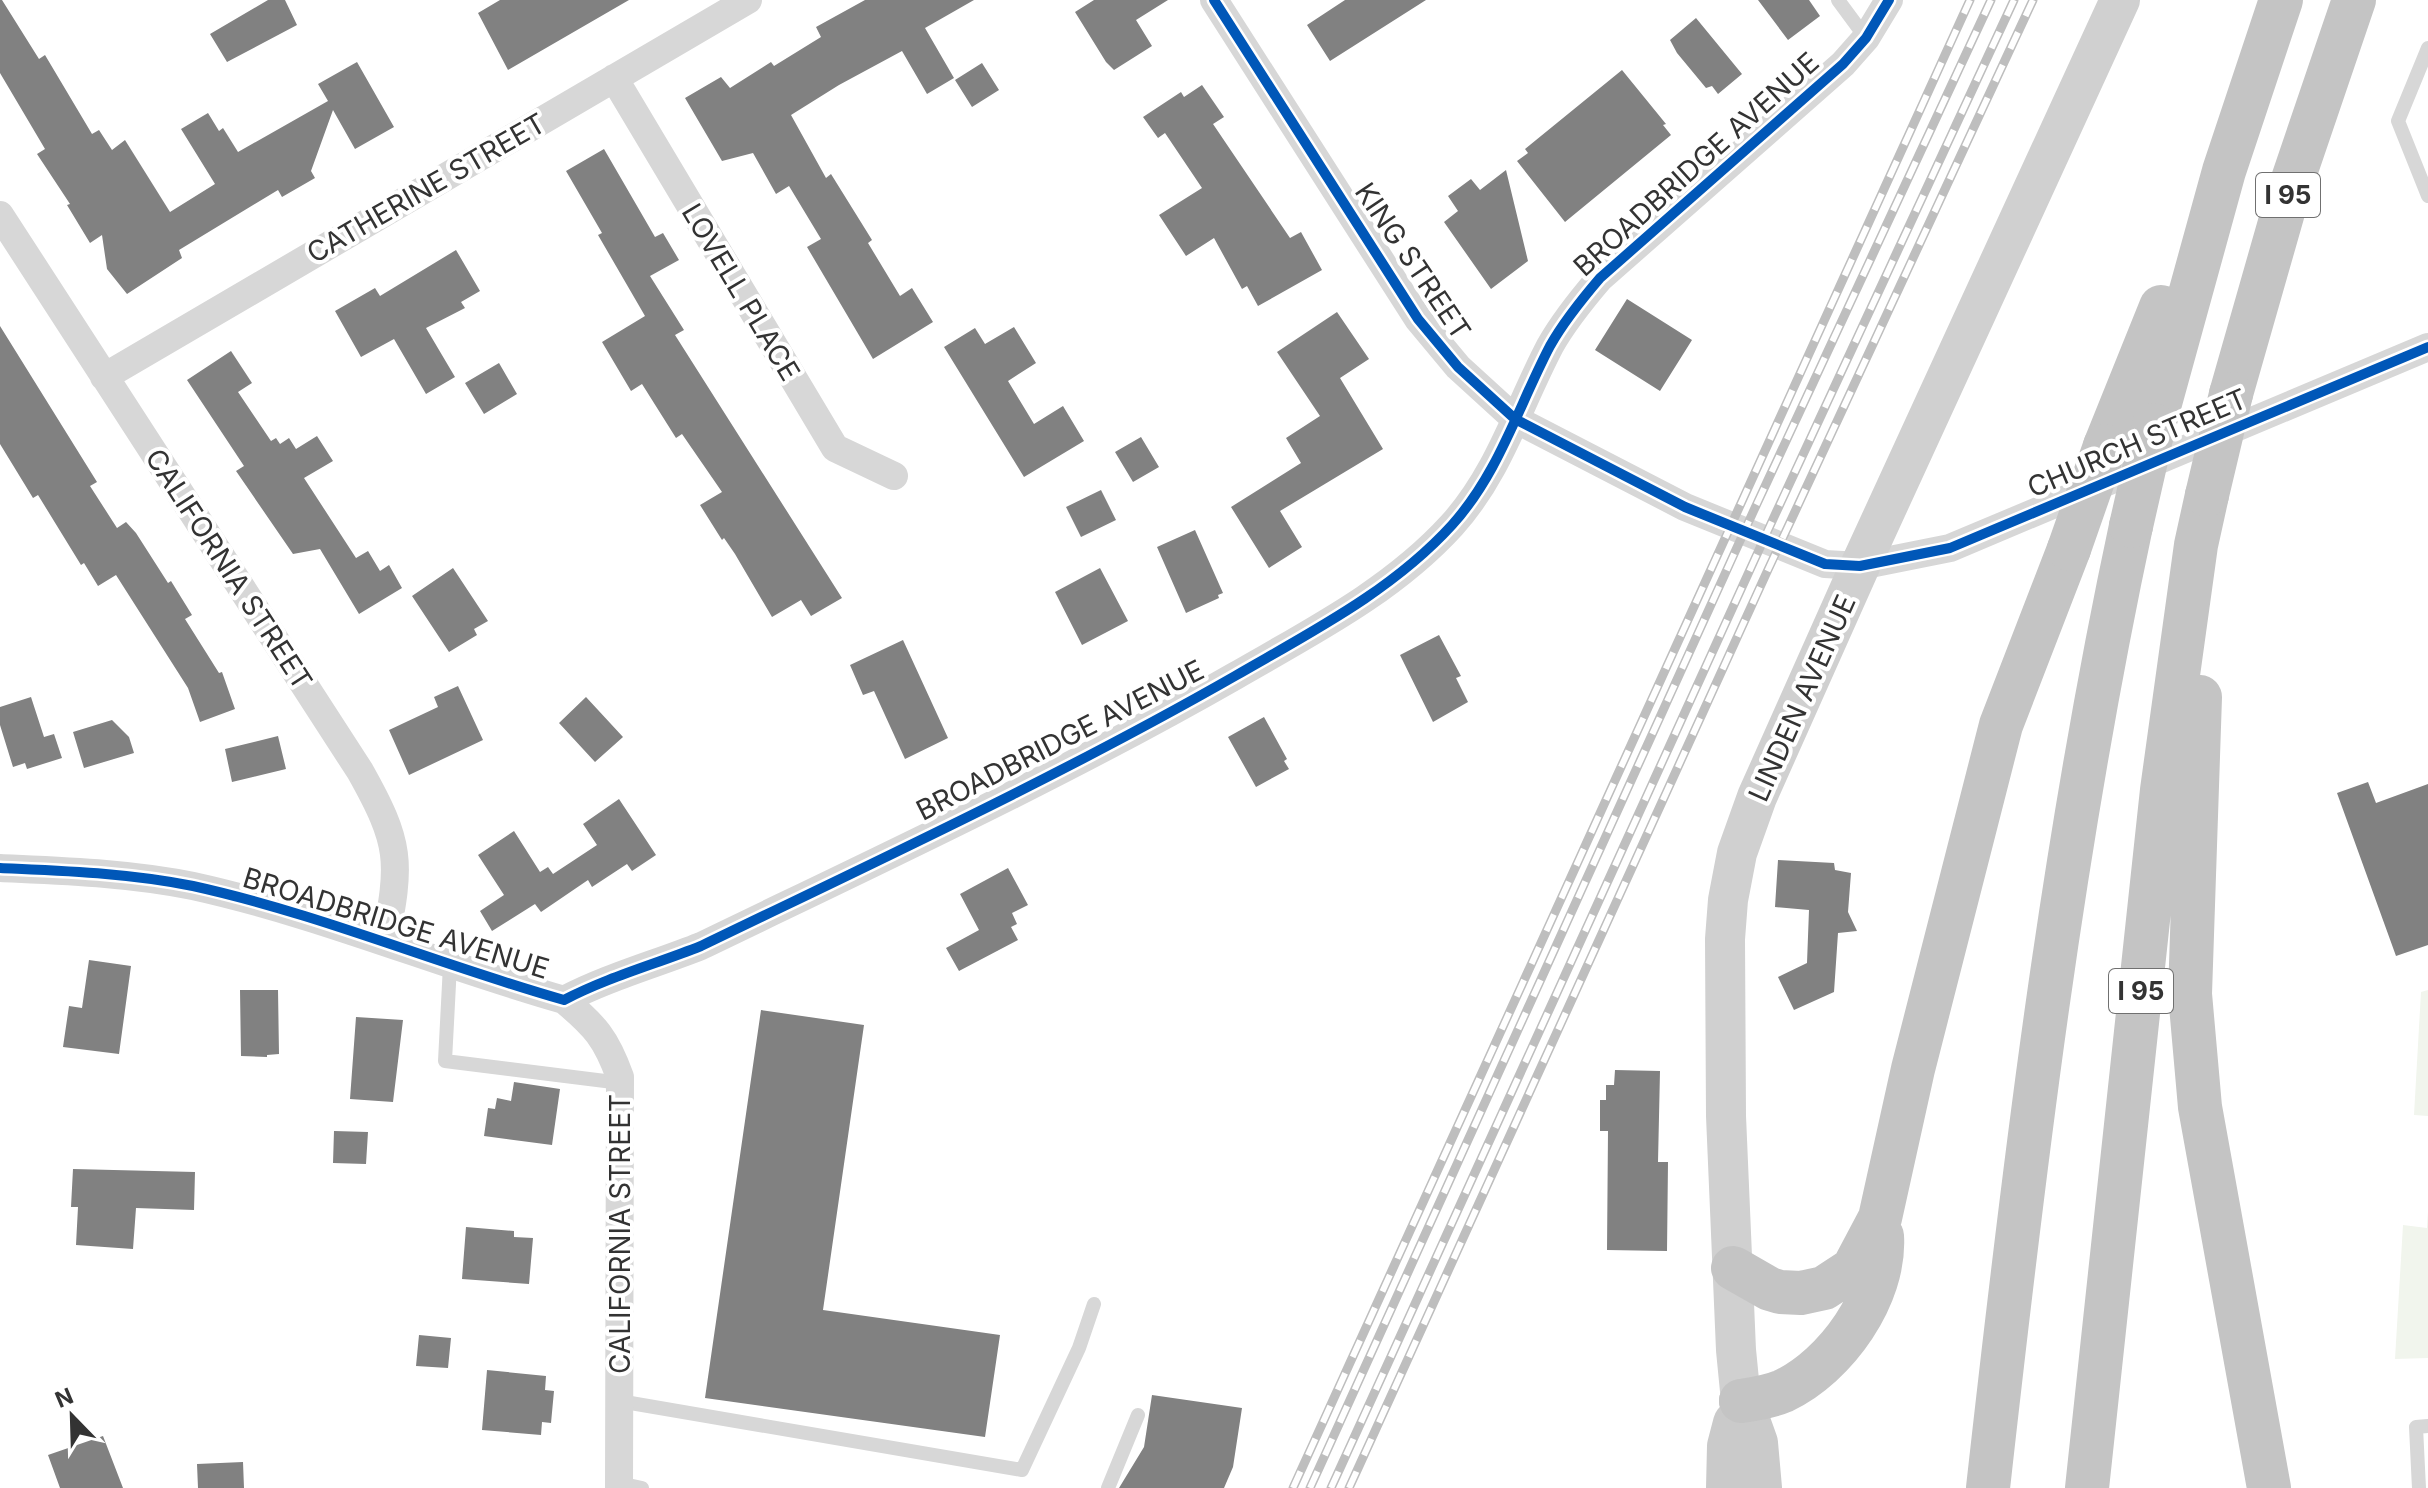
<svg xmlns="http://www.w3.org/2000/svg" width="2428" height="1488" font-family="Inter,sans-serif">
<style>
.green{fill:#f1f5ed}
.building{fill:#818181}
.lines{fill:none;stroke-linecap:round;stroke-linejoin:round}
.lane{stroke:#d7d7d7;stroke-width:14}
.street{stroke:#d7d7d7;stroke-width:28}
.secondary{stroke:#d0d0d0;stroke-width:40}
.primary{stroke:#cacaca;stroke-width:44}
.highway{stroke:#c4c4c4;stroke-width:44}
.rail-casing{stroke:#bebebe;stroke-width:9}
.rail{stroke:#fff;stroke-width:6;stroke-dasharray:18;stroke-linecap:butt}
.highway-bridge{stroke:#c4c4c4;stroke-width:44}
.cycleway-casing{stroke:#fff;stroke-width:15}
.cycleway{stroke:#0057b8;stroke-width:10}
.labels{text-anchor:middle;stroke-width:8;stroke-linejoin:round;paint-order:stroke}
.shield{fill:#fff;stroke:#707070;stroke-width:2}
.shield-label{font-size:26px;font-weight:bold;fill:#333}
.street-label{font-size:28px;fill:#333;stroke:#fff}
</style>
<rect width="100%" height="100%" fill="#fff"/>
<path class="green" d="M 2428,990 L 2428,1116 L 2414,1115 L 2421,992 Z
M 2428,1211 L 2428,1358 L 2395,1359 L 2403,1225 L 2427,1228 Z"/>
<path class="building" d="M 0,0 L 2,0 L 39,59 L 45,55 L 92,134 L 99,130 L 112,150 L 125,140 L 170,212 L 215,184 L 181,129 L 208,113 L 219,131 L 223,128 L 238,152 L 328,101 L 318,84 L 357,62 L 394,127 L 355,149 L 333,110 L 311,171 L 315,178 L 282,197 L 278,190 L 179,250 L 182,258 L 127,294 L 107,269 L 102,235 L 90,243 L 67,205 L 70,204 L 37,154 L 45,149 L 0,73 Z
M 268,0 L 285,0 L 297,25 L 227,62 L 210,34 Z
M 500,0 L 629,0 L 508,70 L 478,13 Z
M 865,0 L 974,0 L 925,28 L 954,78 L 927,94 L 902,51 L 839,85 L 791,115 L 826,178 L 831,174 L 872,240 L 868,243 L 900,296 L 912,288 L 933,322 L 873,359 L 807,247 L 821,239 L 789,186 L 776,194 L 753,153 L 722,161 L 685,98 L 721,77 L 730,88 L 771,62 L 774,66 L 821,37 L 816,27 Z
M 1094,0 L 1168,0 L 1136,20 L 1152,46 L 1114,70 L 1106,62 L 1075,12 Z
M 1345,0 L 1426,0 L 1330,61 L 1307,25 Z
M 1758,0 L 1809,0 L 1820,16 L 1788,40 Z
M 1696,18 L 1742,74 L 1718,94 L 1712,86 L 1706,88 L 1677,53 L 1670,40 Z
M 982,63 L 999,90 L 972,107 L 955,80 Z
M 1622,70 L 1666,124 L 1663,125 L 1671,135 L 1565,222 L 1517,161 L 1528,153 L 1525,149 Z
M 1202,85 L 1224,117 L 1213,124 L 1290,238 L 1301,232 L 1322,270 L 1258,306 L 1247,286 L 1242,289 L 1214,238 L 1186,256 L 1159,215 L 1202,188 L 1165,133 L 1158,138 L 1143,117 L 1181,92 L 1184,97 Z
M 604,149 L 655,237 L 663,233 L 679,260 L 650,276 L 684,330 L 675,335 L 842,598 L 811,616 L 801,600 L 772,617 L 735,554 L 724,538 L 722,540 L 700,505 L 722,492 L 682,434 L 676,438 L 642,384 L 631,391 L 602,342 L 645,316 L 598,235 L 602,233 L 566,171 Z
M 1506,170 L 1528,261 L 1491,289 L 1444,222 L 1458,211 L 1448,196 L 1471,179 L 1480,190 Z
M 456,250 L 480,291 L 461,302 L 465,308 L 426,328 L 455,377 L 426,394 L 394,339 L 361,357 L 335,311 L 375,288 L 380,296 Z
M 1627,299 L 1692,340 L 1660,391 L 1595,350 Z
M 1337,312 L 1369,359 L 1340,378 L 1383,449 L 1280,511 L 1302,547 L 1269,568 L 1231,507 L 1301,463 L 1286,438 L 1320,416 L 1277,352 Z
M 0,326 L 97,482 L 90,486 L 117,528 L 126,522 L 136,533 L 168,583 L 171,581 L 192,615 L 185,619 L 219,673 L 222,672 L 235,709 L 200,722 L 188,688 L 116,575 L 98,586 L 84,563 L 81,565 L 38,495 L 33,498 L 0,444 Z
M 1014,327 L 1036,363 L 1008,381 L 1034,424 L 1063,406 L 1084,441 L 1024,477 L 944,347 L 975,328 L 985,344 Z
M 231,351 L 252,383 L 238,392 L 271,441 L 276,438 L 280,444 L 289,438 L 296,449 L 317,436 L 333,461 L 304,478 L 356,558 L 368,551 L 380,571 L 389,565 L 402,588 L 359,614 L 320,549 L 293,554 L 236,471 L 244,466 L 187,380 Z
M 499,363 L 517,394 L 484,414 L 465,383 Z
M 1141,437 L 1159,467 L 1133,482 L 1115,452 Z
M 1101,490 L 1116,520 L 1081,537 L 1066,507 Z
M 1195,530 L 1223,593 L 1218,595 L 1219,598 L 1186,613 L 1157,547 Z
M 453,568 L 488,621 L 474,629 L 477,635 L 449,652 L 412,596 Z
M 1100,568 L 1128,621 L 1082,645 L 1055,592 Z
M 1439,635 L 1461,676 L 1456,678 L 1468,702 L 1433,722 L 1400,655 Z
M 903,640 L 948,738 L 905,759 L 874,691 L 863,695 L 850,665 Z
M 458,686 L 483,740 L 409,775 L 389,730 L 438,707 L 434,697 Z
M 31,697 L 44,737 L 54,734 L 62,758 L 27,769 L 25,763 L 13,767 L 0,725 L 0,707 Z
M 586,697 L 623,737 L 595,762 L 559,723 Z
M 1264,717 L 1287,759 L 1284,761 L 1289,769 L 1256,787 L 1228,737 Z
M 112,720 L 129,737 L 134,753 L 84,768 L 73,732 Z
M 278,736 L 286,769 L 232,782 L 225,749 Z
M 2368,782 L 2376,803 L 2428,784 L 2428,945 L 2396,956 L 2337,793 Z
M 619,799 L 656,855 L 632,871 L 627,864 L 592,887 L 588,880 L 541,912 L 535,904 L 492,931 L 480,911 L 504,895 L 478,855 L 514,831 L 540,872 L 548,867 L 553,874 L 597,845 L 583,824 Z
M 1778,860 L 1834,863 L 1835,870 L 1851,873 L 1848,912 L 1857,931 L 1838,933 L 1834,992 L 1794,1010 L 1778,977 L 1807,963 L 1809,910 L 1775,907 Z
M 1008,868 L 1028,905 L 1012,913 L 1017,924 L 1011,927 L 1018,940 L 959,971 L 946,948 L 979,930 L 960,894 Z
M 89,960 L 131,966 L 119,1054 L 63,1047 L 69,1006 L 82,1008 Z
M 240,990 L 278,990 L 279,1054 L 267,1055 L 267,1057 L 241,1056 Z
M 761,1010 L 864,1025 L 823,1310 L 1000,1335 L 985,1437 L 705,1398 Z
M 356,1017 L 403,1020 L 393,1102 L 350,1099 Z
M 1615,1070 L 1660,1071 L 1658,1162 L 1668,1162 L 1667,1251 L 1607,1250 L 1608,1131 L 1600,1131 L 1600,1100 L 1606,1100 L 1606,1085 L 1614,1085 Z
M 514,1082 L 560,1089 L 552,1145 L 484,1136 L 488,1108 L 495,1109 L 497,1098 L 511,1101 Z
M 334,1131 L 368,1132 L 366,1164 L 333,1163 Z
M 73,1169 L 195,1172 L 194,1210 L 136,1208 L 133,1249 L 76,1245 L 78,1207 L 71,1207 Z
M 466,1227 L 514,1231 L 514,1237 L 533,1238 L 529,1284 L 462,1279 Z
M 419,1335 L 451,1338 L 448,1368 L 416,1366 Z
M 487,1370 L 546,1376 L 545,1390 L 554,1391 L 551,1423 L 542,1422 L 541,1435 L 482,1430 Z
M 1152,1395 L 1242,1408 L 1233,1467 L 1224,1488 L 1119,1488 L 1144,1447 Z
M 103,1436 L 123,1488 L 60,1488 L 48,1455 Z
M 243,1462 L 244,1488 L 198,1488 L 197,1464 Z"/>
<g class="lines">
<path class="lane" d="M 1838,0 L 1866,38
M 2428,48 L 2398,121 L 2428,196
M 450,965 L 445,1061 L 621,1083
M 619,1401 L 1022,1470 L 1079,1348 L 1094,1304
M 619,1483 L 642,1488
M 1108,1488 L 1138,1415
M 2419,1488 L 2416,1427 L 2428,1426"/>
<path class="street" d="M 1214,0 L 1418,319 L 1458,367 L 1515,419 L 1685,507 L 1825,564 L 1860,566 L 1950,548 L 2428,347
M 614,78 L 835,448 L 894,476
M 0,215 L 360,771 C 401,844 401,861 385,942
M 104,377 L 748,0
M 0,868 C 64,871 130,873 193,886 C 320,914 440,965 564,1000 C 608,977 656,964 701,946 C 881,859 1062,775 1235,676 C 1311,632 1392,591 1452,525 C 1499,473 1518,407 1550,346 C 1564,321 1582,299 1600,278 L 1843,64 L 1866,38 L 1889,0
M 564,1000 C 595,1026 606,1038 620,1077 L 619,1488"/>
<path class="secondary" d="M 1741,1401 L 1736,1350 L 1726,1116 L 1725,939 L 1728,900 L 1737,853 L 1757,797 L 1860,566 L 2120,0"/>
<path class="primary" d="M 1741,1401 L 1756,1443 L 1760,1488
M 1728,1488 L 1729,1446 L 1735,1423"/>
<path class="highway" d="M 2231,394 L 2289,191 L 2354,0
M 2154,425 L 2224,171 L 2281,0
M 2105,446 L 2161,307
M 2200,697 L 2190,994 L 2200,1107 L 2269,1488
M 1733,1268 L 1770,1289 L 1780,1292 L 1801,1293 L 1824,1288 L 1853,1269 L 1880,1218 L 1913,1069 L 2001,725 L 2069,549
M 1741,1401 C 1755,1399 1769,1397 1783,1391 C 1836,1366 1886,1296 1882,1236
M 1988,1488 C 2024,1166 2063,843 2131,526
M 2087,1488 L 2162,790 L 2196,545 L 2207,495"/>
<g class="rail-casing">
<path id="rail" d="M 1293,1488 L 1970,0
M 1310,1488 L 1754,510 L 1991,0
M 1331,1488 L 1774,517 L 2014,0
M 1349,1488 L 1766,574 L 2033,0"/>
</g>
<use href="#rail" class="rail"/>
<path class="highway-bridge" d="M 2207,495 L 2231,394
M 2131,526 L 2154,425
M 2069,549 L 2105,446"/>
<g class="cycleway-casing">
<path id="cycleway" d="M 1214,0 L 1418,319 L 1458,367 L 1515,419 L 1685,507 L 1825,564 L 1860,566 L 1950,548 L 2428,347
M 0,868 C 64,871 130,873 193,886 C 320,914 440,965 564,1000 C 608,977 656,964 701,946 C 881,859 1062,775 1235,676 C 1311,632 1392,591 1452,525 C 1499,473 1518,407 1550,346 C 1564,321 1582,299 1600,278 L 1843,64 L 1866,38 L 1889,0"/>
</g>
<use href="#cycleway" class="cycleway"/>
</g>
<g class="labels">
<g class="shield">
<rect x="2256" y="173" width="64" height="44" rx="6"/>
<rect x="2109" y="969" width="64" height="44" rx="6"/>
</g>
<g class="shield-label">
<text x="2288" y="204">I 95</text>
<text x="2141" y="1000">I 95</text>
</g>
<g class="street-label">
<text transform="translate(1696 164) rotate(-42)" y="10">BROADBRIDGE AVENUE</text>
<text transform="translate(426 188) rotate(-30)" y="10">CATHERINE STREET</text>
<text transform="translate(1413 261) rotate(56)" y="10">KING STREET</text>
<text transform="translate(741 292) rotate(59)" y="10">LOVELL PLACE</text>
<text transform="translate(2137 443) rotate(-23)" y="10">CHURCH STREET</text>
<text transform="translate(229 569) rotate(57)" y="10">CALIFORNIA STREET</text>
<text transform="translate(1802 698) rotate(-66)" y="10">LINDEN AVENUE</text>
<text transform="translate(1060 740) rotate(-27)" y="10">BROADBRIDGE AVENUE</text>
<text transform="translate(396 923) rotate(17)" y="10">BROADBRIDGE AVENUE</text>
<text transform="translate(620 1234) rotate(-90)" y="10">CALIFORNIA STREET</text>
</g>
</g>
<g transform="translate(72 1416) rotate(337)" stroke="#ffffff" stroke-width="6" paint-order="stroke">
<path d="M0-6L14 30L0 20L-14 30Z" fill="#333333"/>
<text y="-12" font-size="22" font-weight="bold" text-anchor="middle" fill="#333333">N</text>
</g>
</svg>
